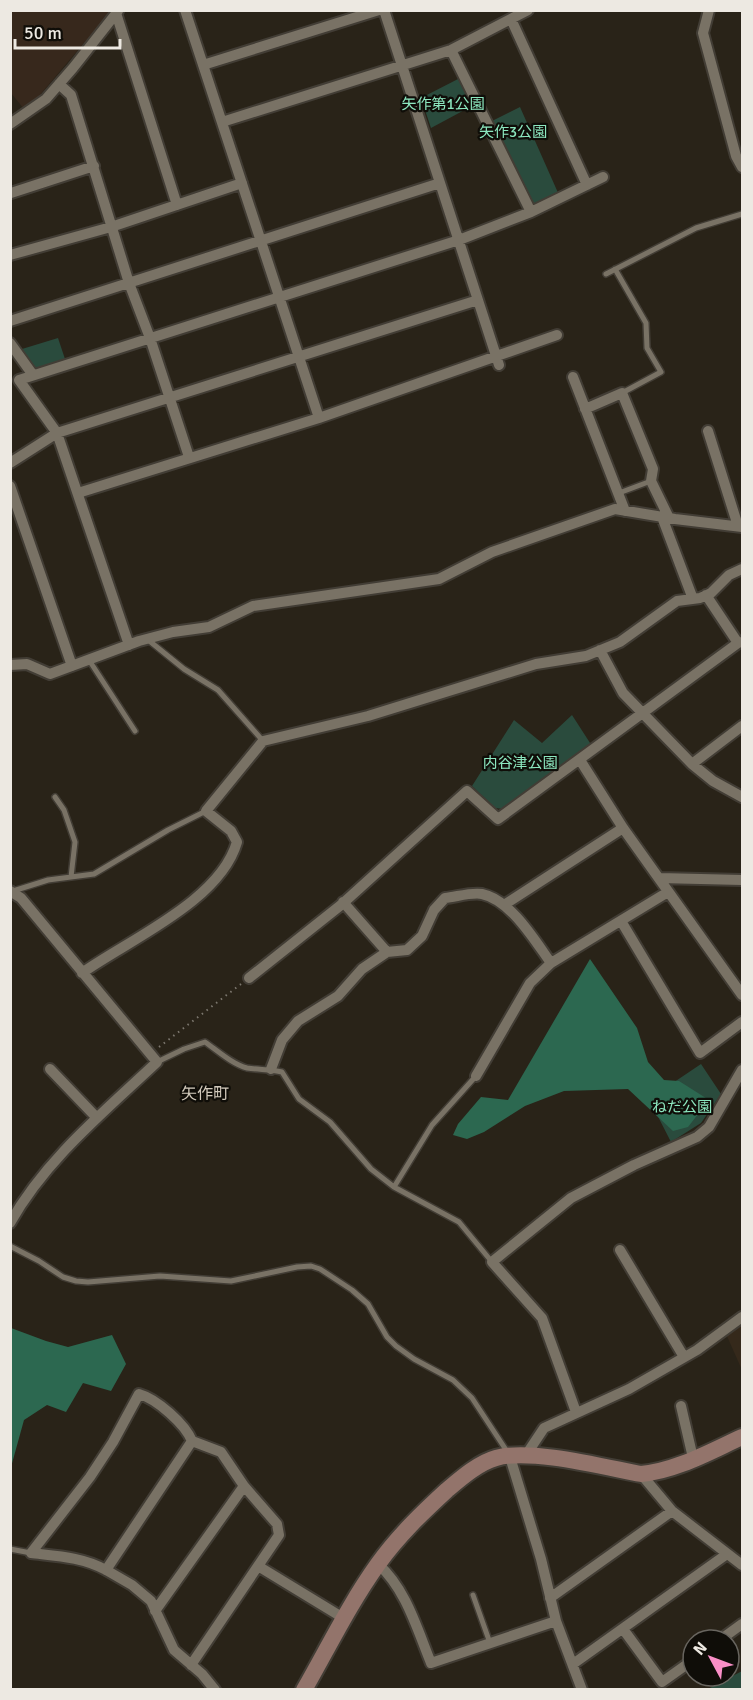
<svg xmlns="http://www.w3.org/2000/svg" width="753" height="1700" font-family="Signika,'Noto Sans JP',sans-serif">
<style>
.commercial{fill:#37281c}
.education{fill:#35291b}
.green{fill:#2a4b3d}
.forest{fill:#2c6850}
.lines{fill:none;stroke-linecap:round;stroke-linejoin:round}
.lane-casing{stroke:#423d35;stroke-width:8}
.street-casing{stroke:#423d35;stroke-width:14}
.secondary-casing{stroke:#423d35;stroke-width:20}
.path{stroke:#7c776e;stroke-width:2;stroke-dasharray:1.5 4.5;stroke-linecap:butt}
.lane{stroke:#797265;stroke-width:5}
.street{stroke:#797265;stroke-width:10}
.secondary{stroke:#93746b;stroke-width:16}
.labels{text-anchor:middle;stroke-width:4.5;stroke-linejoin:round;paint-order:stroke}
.park-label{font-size:15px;fill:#8ce7bf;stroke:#0f0d08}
.neighbourhood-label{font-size:16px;fill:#d1c9bb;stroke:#0f0d08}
</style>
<rect width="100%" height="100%" fill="#292318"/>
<path class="commercial" d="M 10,11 L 111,11 L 39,96 L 24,109 L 11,93 Z"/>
<path class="education" d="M 742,1324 L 742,1370 L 726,1334 Z"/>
<path class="green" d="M 458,79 L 472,106 L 431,128 L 421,98 Z
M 520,107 L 559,195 L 537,205 L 528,201 L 490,122 Z
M 58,338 L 66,362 L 43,370 L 33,367 L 22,349 Z
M 572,715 L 592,746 L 503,809 L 495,808 L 472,786 L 514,720 L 542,743 Z
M 701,1064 L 721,1094 L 701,1123 L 671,1142 L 649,1099 Z
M 742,1671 L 742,1689 L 708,1689 Z"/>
<path class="forest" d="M 590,959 L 637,1028 L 648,1062 L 664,1080 L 679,1081 L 709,1100 L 688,1127 L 673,1131 L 628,1089 L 564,1091 L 525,1106 L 484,1132 L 467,1139 L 453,1135 L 458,1124 L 481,1097 L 508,1100 Z
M 11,1328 L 46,1341 L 68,1347 L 112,1335 L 126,1364 L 111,1391 L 83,1383 L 66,1412 L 47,1405 L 24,1420 L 11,1467 Z"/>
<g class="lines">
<g class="lane-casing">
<path id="lane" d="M 615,269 L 646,323 L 647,348 L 661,372 L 622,393
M 606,274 L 696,228 L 742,214
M 619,493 L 651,481
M 147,639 L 184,669 L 218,690 L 263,741
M 89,660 L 135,731
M 55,797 L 64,810 L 75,842 L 71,877
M 13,891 L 48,880 L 94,874 L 168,830 L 206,811
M 157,1062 L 184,1049 L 205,1042 C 218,1051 232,1064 247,1068 C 259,1070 270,1069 282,1072 L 299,1099 L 330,1122 L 371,1169 L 394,1187 L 459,1222 L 492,1262
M 394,1187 L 432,1125 L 476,1076
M 10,1246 L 39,1261 L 63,1277 L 76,1281 L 88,1282 L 160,1276 L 231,1281 L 297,1267 L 311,1266 L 320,1269 L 352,1290 L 368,1304 L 387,1337 L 396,1346 L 414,1359 L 453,1380 L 472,1398 L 508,1453
M 10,1549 L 31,1553
M 473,1595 L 490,1643"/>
</g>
<g class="street-casing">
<path id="street" d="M 185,10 L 319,418
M 384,10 L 499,365
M 709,10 L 703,33 L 736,156 L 742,167
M 116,13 L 177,205
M 511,19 L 587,185
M 451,50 L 531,212
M 203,65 L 379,10
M 59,84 L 71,95 L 129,283 L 150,338 L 189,457
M 222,122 L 451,50 L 528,10
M 10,124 L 46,99 L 73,68 L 118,11
M 11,193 L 94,166
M 10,255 L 111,227 L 242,183
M 10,321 L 440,183
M 10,343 L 33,375
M 573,377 L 625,511
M 585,409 L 622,393 L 653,469 L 651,481 L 669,518
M 708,431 L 738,526
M 10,463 L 57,433 L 478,300
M 10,486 L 72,666
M 78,493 L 319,418 L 557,335
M 662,517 L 693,599
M 706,595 L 738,643
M 129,645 L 57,433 L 19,380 L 459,240 L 531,212 L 603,177
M 600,650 L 623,693 L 692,764 L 713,781 L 742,797
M 10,665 L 27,664 L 50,674 L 139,641 L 173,632 L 209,627 L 253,606 L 439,579 L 492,552 L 615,509 L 675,519 L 742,527
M 580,760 L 623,828 L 742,995
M 692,764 L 742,726
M 659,878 L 742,880
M 10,891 L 21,898 L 157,1062 C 104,1112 46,1159 10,1223
M 343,902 L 387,952
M 504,905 L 623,828
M 621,921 L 700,1053 L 742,1022
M 551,963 L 668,892
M 82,973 C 130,939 220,901 237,842 L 231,831 L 206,811 L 263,741 L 368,716 L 536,664 L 586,656 L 620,642 L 677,601 L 700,598 L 711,593 L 729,575 L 742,569
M 249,978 L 341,905 L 467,791 L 498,819 L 738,643 L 742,642
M 50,1069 L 97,1118
M 271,1069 L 282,1040 L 298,1021 L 338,996 L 362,969 L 387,952 L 407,950 L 422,936 L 434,910 L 445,898 C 456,897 471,892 482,894 C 511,900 535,941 551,963 L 530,983 L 476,1076
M 620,1250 L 684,1357
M 681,1406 L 693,1458
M 576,1412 L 542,1318 L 492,1262 L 571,1198 L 634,1165 L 697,1137 L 709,1127 L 742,1070
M 526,1455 L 544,1428 L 629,1389 L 697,1350 L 742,1317
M 510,1457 L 541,1559 L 556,1621 L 582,1690
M 641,1474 L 672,1511 L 742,1565
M 378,1564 C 406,1589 417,1629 431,1663 L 556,1621
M 258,1566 L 345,1619
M 106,1570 L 192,1441 C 185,1424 157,1399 139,1394 L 113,1442 L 90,1477 L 31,1553 C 57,1556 83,1557 106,1570 L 132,1585 L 151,1601 L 174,1650 L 202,1674 L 215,1690
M 550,1598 L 672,1511
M 155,1611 L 244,1486
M 623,1629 L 662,1682 L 693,1660
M 720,1640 L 742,1624
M 573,1664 L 727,1554
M 191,1665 L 279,1535 L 277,1524 L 244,1486 L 221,1452 L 192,1441"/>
</g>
<g class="secondary-casing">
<path id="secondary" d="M 304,1690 C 328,1648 350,1603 378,1564 C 398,1536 422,1513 447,1490 C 460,1479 478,1463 496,1458 C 530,1448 604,1467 641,1474 C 676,1471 711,1451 742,1437"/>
</g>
<path class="path" d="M 159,1047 L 241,984"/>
<use href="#lane" class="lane"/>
<use href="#street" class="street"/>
<use href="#secondary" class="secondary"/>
</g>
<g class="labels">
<g class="park-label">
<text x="443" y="109">矢作第1公園</text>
<text x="513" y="137">矢作3公園</text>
<text x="520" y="768">内谷津公園</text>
<text x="682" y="1112">ねだ公園</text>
</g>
<g class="neighbourhood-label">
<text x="205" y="1099">矢作町</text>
</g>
</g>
<rect width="753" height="1700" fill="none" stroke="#ede9e2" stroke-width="24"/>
<g transform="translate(711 1658) rotate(311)"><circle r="28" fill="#0f0d08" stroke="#68655f" stroke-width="1.5"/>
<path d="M0-4.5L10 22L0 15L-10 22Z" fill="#fa8fc7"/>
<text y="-9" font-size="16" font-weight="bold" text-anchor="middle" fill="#ede9e2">N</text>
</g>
<path d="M15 39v9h105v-9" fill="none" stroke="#ede9e2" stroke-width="3"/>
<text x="24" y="39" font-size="18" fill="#ede9e2" stroke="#0f0d08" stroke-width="4.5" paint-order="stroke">50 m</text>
</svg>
